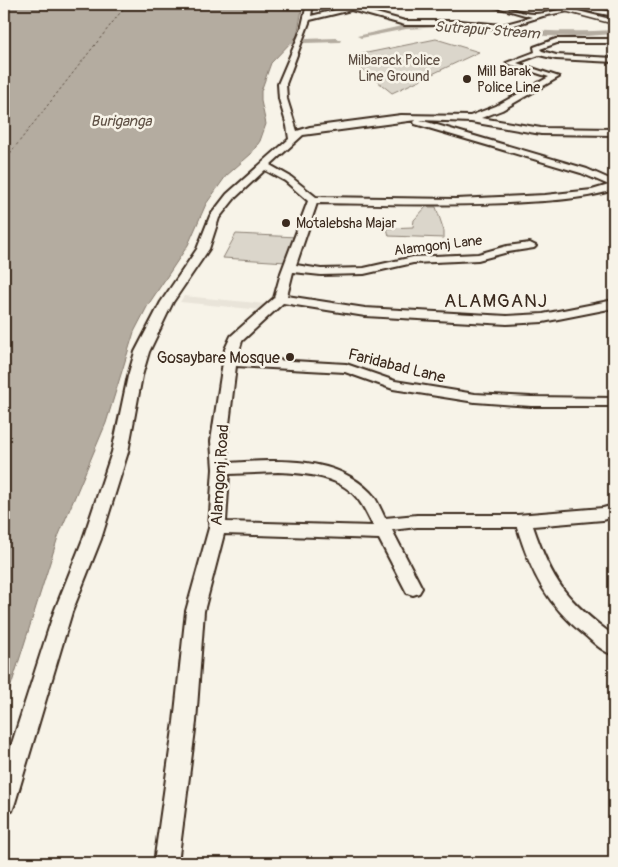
<svg xmlns="http://www.w3.org/2000/svg" width="618" height="867" font-family="Pangolin,sans-serif">
<style>
.built{fill:#e9e4d9}
.green{fill:#dbd6cb;stroke:#8b8074}
.water{fill:#b4aca0;stroke:#84786c}
.lines{fill:none;stroke-linecap:round;stroke-linejoin:round}
.canal{fill:#b4aca0;fill-rule:evenodd}
.ferry{stroke:#5f5145;stroke-width:1;stroke-dasharray:2.5 2.5;stroke-linecap:butt}
.minor-casing{stroke:#3b2a1e;stroke-width:4}
.tertiary-casing{stroke:#3b2a1e;stroke-width:3}
.minor{fill:#f7f3e8;fill-rule:evenodd}
.tertiary{fill:#f7f3e8;fill-rule:evenodd}
.poi-dot{fill:#3b2a1e;stroke:#f7f3e8;stroke-width:2}
.labels{text-anchor:middle;stroke-width:5;stroke-linejoin:round;paint-order:stroke}
.far-park-label{font-size:14px;fill:#5b4c41;stroke:#f7f3e8}
.far-poi-label{font-size:14px;fill:#3b2a1e;stroke:#f7f3e8;text-anchor:start}
.far-street-label{font-size:14px;fill:#3b2a1e;stroke:#f7f3e8}
.far-water-label{font-size:15px;font-style:italic;fill:#5f5145;stroke:#f7f3e8}
.poi-label{font-size:16px;fill:#3b2a1e;stroke:#f7f3e8;text-anchor:end}
.street-label{font-size:16px;fill:#3b2a1e;stroke:#f7f3e8}
.quarter-label{font-size:19px;letter-spacing:1px;fill:#3b2a1e;stroke:#f7f3e8}
</style>
<rect width="100%" height="100%" fill="#f7f3e8"/>
<filter id="ink" filterUnits="userSpaceOnUse"><feTurbulence type="fractalNoise" baseFrequency=".02" numOctaves="2"/><feDisplacementMap in="SourceGraphic" scale="10" xChannelSelector="R" yChannelSelector="G"/><feConvolveMatrix kernelMatrix="1 2 1 2 8 2 1 2 1" color-interpolation-filters="sRGB"/></filter>
<g filter="url(#ink)">
<path class="built" d="M 184,296 L 266,304 L 261,310 L 180,302 Z"/>
<path class="green" d="M 436,39 L 479,52 L 392,93 L 347,57 Z
M 426,207 L 436,207 L 444,231 L 444,238 L 389,236 L 387,228 L 413,227 L 414,220 Z
M 236,234 L 297,237 L 287,262 L 223,258 Z"/>
<path class="water" d="M 4,4 L 303,4 L 297,36 L 271,63 L 261,91 L 261,101 L 266,124 L 260,141 L 251,154 L 226,176 L 206,204 L 188,245 L 148,305 L 134,332 L 106,423 L 58,537 L 4,708 Z"/>
<g class="lines">
<path class="canal" d="M 441,23 C 500,28 554,34 614,30 L 614,34 L 573,37 L 546,36 L 441,27 L 406,29 L 361,38 L 357,36 L 406,25 Z
M 337,38 L 341,40 L 340,42 L 269,44 L 265,42 L 269,40 Z"/>
<path class="ferry" d="M 4,161 L 127,4"/>
<g class="minor-casing">
<path id="minor" d="M 307,4 L 313,4 L 311,16 L 359,4 L 362,6 L 358,8 L 405,21 L 460,21 L 502,25 L 532,17 L 486,4 C 503,4 521,15 536,14 C 555,13 572,4 591,4 L 586,7 L 614,12 L 614,16 L 578,9 L 543,16 L 502,29 L 460,25 L 405,25 L 351,10 L 310,20 L 286,84 L 287,99 L 297,131 L 310,127 L 401,115 L 470,116 L 496,106 L 549,77 L 506,63 L 535,52 L 534,47 L 556,39 L 614,39 L 614,43 L 557,43 L 540,49 L 542,51 L 556,55 L 614,58 L 614,62 L 556,59 L 539,55 L 517,63 L 559,77 L 502,110 L 481,118 L 541,128 L 614,129 L 614,135 L 541,134 L 471,122 L 420,120 L 587,169 L 614,181 L 614,190 C 580,200 544,201 508,203 C 444,206 381,204 317,203 L 296,265 L 321,269 L 364,268 L 413,257 L 478,254 L 507,246 L 530,243 L 536,246 L 534,248 L 508,252 L 478,260 L 413,263 L 364,274 L 321,275 L 293,272 L 287,296 L 365,308 L 507,316 L 543,314 L 614,300 L 614,308 L 543,322 L 507,324 L 365,316 L 283,303 L 242,341 L 237,358 L 346,364 L 395,381 L 475,394 L 531,397 L 614,398 L 614,406 L 531,406 L 475,402 L 393,389 L 345,372 L 236,366 L 227,441 L 228,463 C 275,460 334,455 370,492 C 377,499 381,510 385,518 L 417,515 L 517,515 L 603,508 L 614,505 L 614,517 L 603,520 L 533,526 C 552,582 567,601 614,636 L 614,655 C 603,652 594,643 586,636 C 547,605 531,573 517,527 L 417,527 L 392,530 L 422,588 L 419,593 L 413,595 L 407,593 L 379,539 L 224,534 L 204,611 L 196,722 L 178,863 L 154,863 L 174,722 L 186,611 L 209,528 L 213,469 L 211,441 L 225,349 L 231,336 L 274,298 L 281,273 L 308,201 L 285,181 L 265,170 L 235,198 L 219,218 L 209,249 L 173,302 L 149,352 L 142,376 L 128,452 L 101,539 L 72,612 L 15,803 L 12,811 L 4,814 L 4,768 L 54,612 L 83,539 L 112,452 L 128,376 L 135,352 L 161,302 L 197,249 L 210,216 L 227,194 L 289,139 L 287,126 L 279,99 L 278,84 L 301,30 ZM 416,120 L 414,122 L 415,124 L 581,173 L 609,185 L 592,190 L 545,195 L 456,199 L 316,197 L 291,177 L 270,165 L 303,135 ZM 278,472 C 306,473 343,476 360,502 C 365,509 369,518 373,526 L 226,522 L 229,474 Z"/>
</g>
<g class="tertiary-casing">
<path id="tertiary" d="M 538,4 L 550,4 L 614,20 L 614,24 Z"/>
</g>
<use href="#minor" class="minor"/>
<use href="#tertiary" class="tertiary"/>
</g>
</g>
<g class="poi-dot">
<circle cx="467" cy="79" r="5"/>
<circle cx="286" cy="223" r="5"/>
<circle cx="290" cy="357" r="5"/>
</g>
<g class="labels">
<g class="far-park-label">
<text x="394" y="65">Milbarack Police<tspan x="394" dy="16">Line Ground</tspan></text>
</g>
<g class="far-poi-label">
<text x="477" y="76">Mill Barak<tspan x="477" dy="16">Police Line</tspan></text>
<text x="296" y="228">Motalebsha Majar</text>
</g>
<g class="far-street-label">
<text transform="translate(438 245) rotate(-7)" y="5">Alamgonj Lane</text>
</g>
<g class="far-water-label">
<text transform="translate(487 30) rotate(4)" y="5">Sutrapur Stream</text>
<text x="121" y="126">Buriganga</text>
</g>
<g class="poi-label">
<text x="280" y="363">Gosaybare Mosque</text>
</g>
<g class="street-label">
<text transform="translate(397 365) rotate(14)" y="6">Faridabad Lane</text>
<text transform="translate(219 475) rotate(-86)" y="6">Alamgonj Road</text>
</g>
<g class="quarter-label">
<text x="496" y="307">ALAMGANJ</text>
</g>
</g>
<rect width="618" height="867" fill="none" stroke="#f7f3e8" stroke-width="20"/>
<rect x="10" y="10" width="598" height="847" fill="none" stroke="#3b2a1e" stroke-width="2" filter="url(#ink)"/>
</svg>
